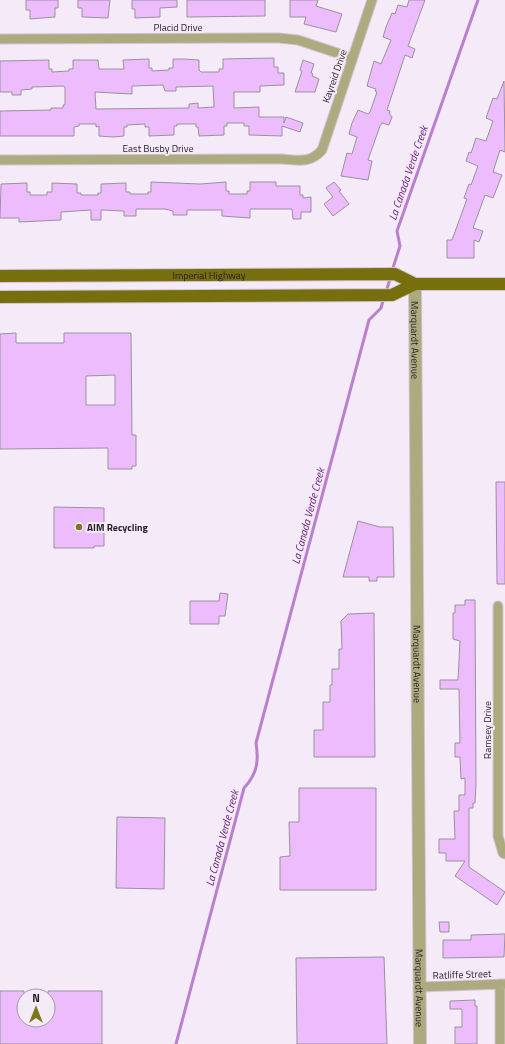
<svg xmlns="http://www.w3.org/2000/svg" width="505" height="1044" font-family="'Titillium Web',sans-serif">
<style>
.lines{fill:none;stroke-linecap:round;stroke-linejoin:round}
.stream{stroke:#ba7fcd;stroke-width:3}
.building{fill:#edbcfd;stroke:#9a919d;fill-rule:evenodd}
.minor-casing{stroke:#cfc6d2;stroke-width:11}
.tertiary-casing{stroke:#cfc6d2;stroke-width:14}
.primary-casing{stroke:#cfc6d2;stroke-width:14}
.minor{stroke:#adaa80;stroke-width:9}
.tertiary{stroke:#adaa80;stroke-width:12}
.primary{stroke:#776f0e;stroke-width:12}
.poi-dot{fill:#7e761a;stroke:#f5ebf8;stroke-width:1.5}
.labels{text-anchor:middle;stroke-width:4;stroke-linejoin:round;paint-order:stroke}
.street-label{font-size:10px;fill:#231f24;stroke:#f5ebf8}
.poi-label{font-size:10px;font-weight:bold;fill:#231f24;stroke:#f5ebf8;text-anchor:start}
.water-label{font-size:11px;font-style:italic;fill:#651b79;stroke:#f5ebf8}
</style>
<rect width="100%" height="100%" fill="#f5ebf8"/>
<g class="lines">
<path class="stream" d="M 392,271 L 400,246 L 397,231 L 478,0
M 386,292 L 391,276
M 176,1044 L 244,788 C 257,774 259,762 256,743 L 369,320 L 381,308 L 384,297"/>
</g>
<path class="building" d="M 26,0 L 58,0 L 58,8 L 55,8 L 55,17 L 30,19 L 30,10 L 26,10 Z
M 78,0 L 110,0 L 108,18 L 82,17 L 82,8 L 78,8 Z
M 132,0 L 177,0 L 177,7 L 160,8 L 160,17 L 135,18 L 135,9 L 132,9 Z
M 187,0 L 265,0 L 265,16 L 187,17 Z
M 290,0 L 318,0 L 316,6 L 342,14 L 336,32 L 304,24 L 306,17 L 290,17 Z
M 409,0 L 425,0 L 408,46 L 415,49 L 412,58 L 405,55 L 387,110 L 390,111 L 389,113 L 392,117 L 389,125 L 382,123 L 380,126 L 368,160 L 372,161 L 368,180 L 341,176 L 347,153 L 352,154 L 357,137 L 349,134 L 352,123 L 358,110 L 368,114 L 370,112 L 377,92 L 375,91 L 376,89 L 367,86 L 374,61 L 381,64 L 391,40 L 383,37 L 386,27 L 392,13 L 395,14 L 398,5 L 407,7 Z
M 274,58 L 274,67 L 278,67 L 278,73 L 284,73 L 284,85 L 260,86 L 260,92 L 234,92 L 234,108 L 259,107 L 259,117 L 284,117 L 284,123 L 286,117 L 303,123 L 300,132 L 282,126 L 282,136 L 249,135 L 249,126 L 244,126 L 244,123 L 227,123 L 227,126 L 224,126 L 224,135 L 199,136 L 198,127 L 196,127 L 196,124 L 177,124 L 177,126 L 174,126 L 174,135 L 149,136 L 149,127 L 145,127 L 145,124 L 127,125 L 127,127 L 124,127 L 124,136 L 113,137 L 99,136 L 99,126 L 96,127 L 96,124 L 79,124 L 79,126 L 74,127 L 74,136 L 0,136 L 0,111 L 51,110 L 51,108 L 63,108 L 63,105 L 65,105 L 65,87 L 63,86 L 32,87 L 32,89 L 21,90 L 21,95 L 12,95 L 12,92 L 0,92 L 0,61 L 49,60 L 49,69 L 52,69 L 52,72 L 69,71 L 69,69 L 73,69 L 73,60 L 98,60 L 99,69 L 124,69 L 123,60 L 149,59 L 149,68 L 152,68 L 152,71 L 169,70 L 169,68 L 173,68 L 173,59 L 184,59 L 199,60 L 199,70 L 201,72 L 219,72 L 219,69 L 223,69 L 223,59 ZM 163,85 L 165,91 L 176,91 L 176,87 L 213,86 L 214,107 L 198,108 L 198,103 L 189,104 L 189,108 L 96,109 L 95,92 L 132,94 L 132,86 Z
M 303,60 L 314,64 L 311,73 L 313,74 L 312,76 L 319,79 L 315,92 L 295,92 L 302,71 L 300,70 Z
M 504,81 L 505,152 L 500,150 L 493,172 L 502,175 L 493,198 L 485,195 L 473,228 L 483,231 L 479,242 L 474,240 L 474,258 L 447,258 L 447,240 L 452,240 L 467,199 L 464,198 L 469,184 L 471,185 L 478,166 L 466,161 L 469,152 L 471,153 L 476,138 L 486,141 L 493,121 L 486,118 L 493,98 L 497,99 Z
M 151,182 L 200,184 L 226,182 L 226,191 L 229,191 L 229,194 L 247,194 L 247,191 L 250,191 L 250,182 L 276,182 L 276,186 L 300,186 L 300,195 L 303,195 L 303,198 L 311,197 L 311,212 L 301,212 L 301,219 L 293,219 L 292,209 L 250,209 L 250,218 L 222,216 L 222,210 L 187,210 L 187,215 L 173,215 L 173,211 L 165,209 L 136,209 L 136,216 L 124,216 L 124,211 L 101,210 L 101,220 L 91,220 L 91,210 L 61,212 L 61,220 L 19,222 L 19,218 L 0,218 L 1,184 L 27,183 L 27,192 L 30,192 L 30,195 L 47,195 L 47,192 L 52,192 L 52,183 L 77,184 L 77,193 L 81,193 L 81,195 L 98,195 L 98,193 L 101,193 L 101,184 L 126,183 L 126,192 L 130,192 L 130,194 L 148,194 L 148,192 L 151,192 Z
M 334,182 L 341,190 L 339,191 L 349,204 L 333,216 L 324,204 L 333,197 L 326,188 Z
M 16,333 L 16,343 L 64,343 L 64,333 L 131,333 L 132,435 L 136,435 L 136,466 L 132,466 L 132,469 L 108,469 L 108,448 L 0,449 L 0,334 ZM 115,375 L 115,405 L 86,405 L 86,376 Z
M 496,482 L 505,482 L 505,584 L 497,584 Z
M 54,507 L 104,508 L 104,546 L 94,546 L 94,548 L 54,548 Z
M 358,521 L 380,527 L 393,527 L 394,577 L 377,577 L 377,581 L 369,581 L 369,577 L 343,577 Z
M 220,593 L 228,594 L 225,616 L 219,616 L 219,624 L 190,624 L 190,601 L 219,601 Z
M 465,600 L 475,600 L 476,784 L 475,803 L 473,803 L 473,808 L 469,808 L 469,867 L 505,892 L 497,905 L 455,876 L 465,861 L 446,861 L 446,853 L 439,853 L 439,839 L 455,839 L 454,811 L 459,811 L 459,795 L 465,795 L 465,778 L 461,779 L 460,757 L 455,757 L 455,743 L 460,743 L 459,689 L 440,689 L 440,680 L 458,680 L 460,641 L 453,639 L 453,613 L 455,613 L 455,605 L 465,605 Z
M 374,613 L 375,757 L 314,757 L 314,730 L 323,730 L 323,702 L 330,702 L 330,685 L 332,685 L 332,669 L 339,669 L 339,649 L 342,649 L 341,621 L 348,614 Z
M 299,788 L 376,788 L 376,890 L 280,890 L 280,857 L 290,856 L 289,822 L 299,822 Z
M 117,817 L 165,818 L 164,889 L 116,888 Z
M 439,922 L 449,922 L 449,932 L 440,932 Z
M 505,934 L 504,957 L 443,958 L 443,940 L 471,940 L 471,935 Z
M 384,957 L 387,1044 L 297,1044 L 296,958 Z
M 0,991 L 24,991 L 24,1020 L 48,1020 L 48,991 L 102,991 L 102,1044 L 0,1044 Z
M 475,1000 L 475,1006 L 477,1006 L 477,1044 L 455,1044 L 455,1027 L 462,1027 L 462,1009 L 450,1009 L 450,1001 Z"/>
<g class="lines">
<g class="minor-casing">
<path id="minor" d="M 0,39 L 279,38 L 298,40 L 352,58
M 0,160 L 281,159 C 298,160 310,164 322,150 L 372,0
M 498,606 L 498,836 L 503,853 L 505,854
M 500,984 L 500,1044
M 419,987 L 505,984"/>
</g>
<g class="tertiary-casing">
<g id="tertiary">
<path id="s1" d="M 415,284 L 420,1044"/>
</g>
</g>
<g class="primary-casing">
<g id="primary">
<path id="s2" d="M 0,276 L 395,274 L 415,284"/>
<path d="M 0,297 L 392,295 L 415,284 L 505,284"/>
</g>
</g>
<use href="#minor" class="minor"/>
<use href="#tertiary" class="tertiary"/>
<use href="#primary" class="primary"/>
</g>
<circle class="poi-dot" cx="79" cy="527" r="4"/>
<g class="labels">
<g class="street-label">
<text x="178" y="31">Placid Drive</text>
<text transform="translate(334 76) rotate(-71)" y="4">Kayreid Drive</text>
<text x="158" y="152">East Busby Drive</text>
<text dy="4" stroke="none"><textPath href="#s2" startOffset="209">Imperial Highway</textPath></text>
<text dy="4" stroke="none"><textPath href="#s1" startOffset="56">Marquardt Avenue</textPath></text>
<text dy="4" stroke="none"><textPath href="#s1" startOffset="380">Marquardt Avenue</textPath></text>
<text transform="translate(487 730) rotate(-90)" y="4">Ramsey Drive</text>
<text transform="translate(462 974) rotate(-2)" y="4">Ratliffe Street</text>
<text dy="4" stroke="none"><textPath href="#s1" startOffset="704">Marquardt Avenue</textPath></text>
</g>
<g class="poi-label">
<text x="87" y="531">AIM Recycling</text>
</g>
<g class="water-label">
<text transform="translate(408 173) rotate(-71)" y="4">La Canada Verde Creek</text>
<text transform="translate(308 516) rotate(-75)" y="4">La Canada Verde Creek</text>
<text transform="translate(222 838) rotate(-75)" y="4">La Canada Verde Creek</text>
</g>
</g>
<g transform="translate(36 1008)"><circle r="19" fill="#f5ebf8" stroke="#a199a3"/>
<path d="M0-3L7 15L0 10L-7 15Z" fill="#7e761a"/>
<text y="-6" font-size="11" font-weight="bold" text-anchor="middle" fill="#231f24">N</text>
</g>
</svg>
